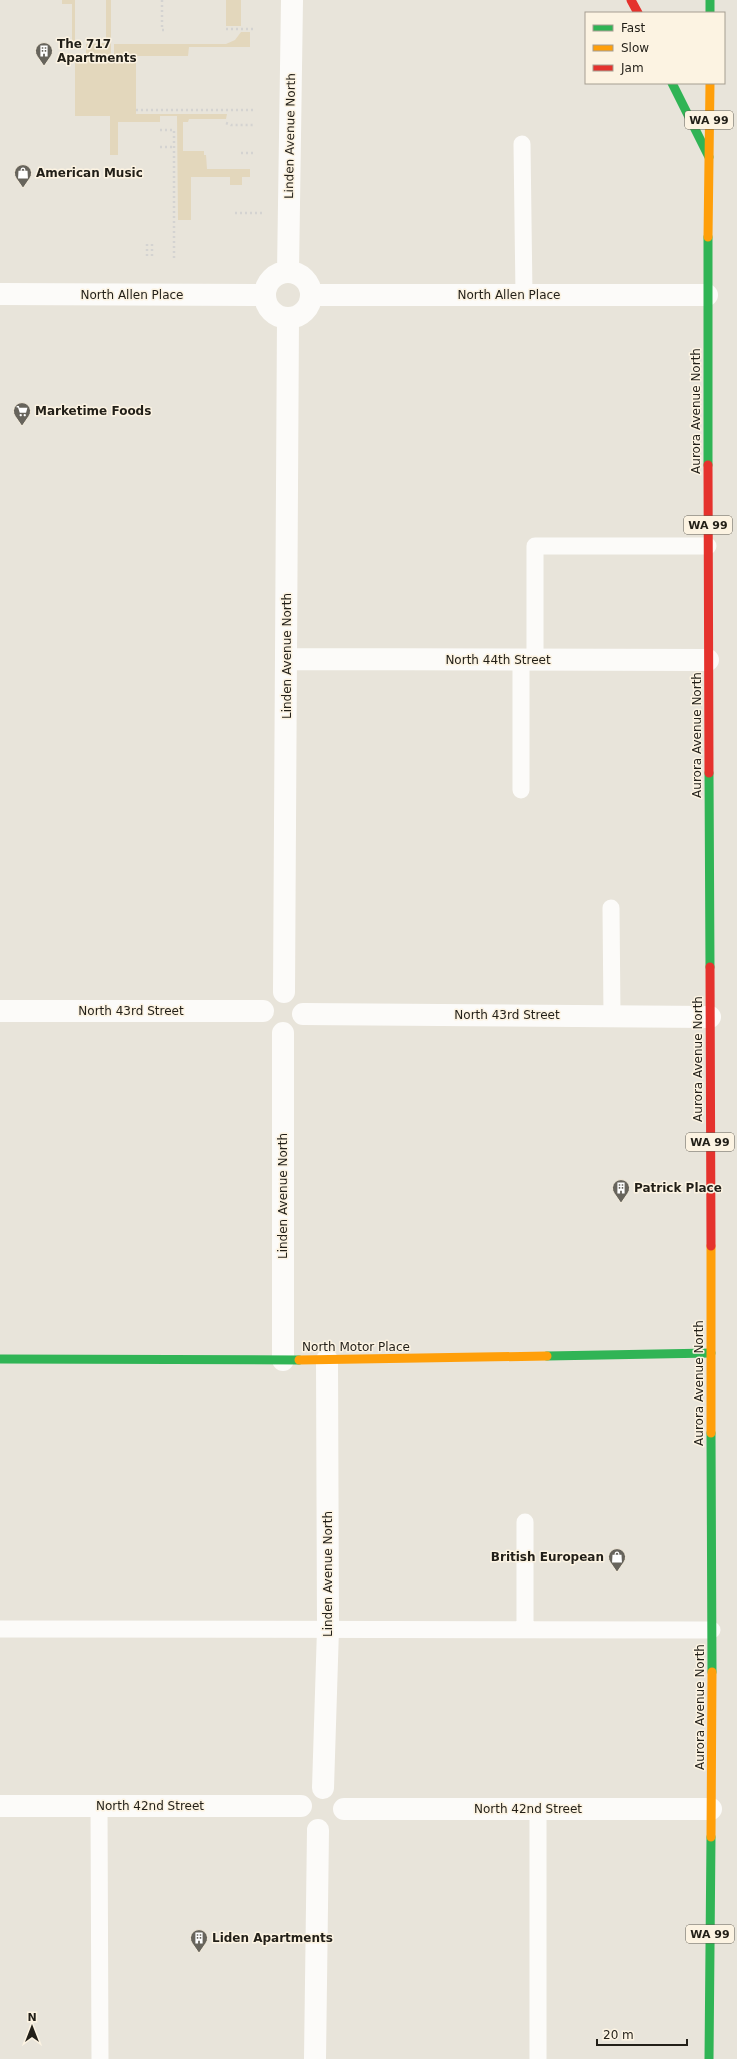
<svg xmlns="http://www.w3.org/2000/svg" width="737" height="2059" font-family="'DejaVu Sans',sans-serif">
<style>
.green{fill:#e3d7bc}
.lines{fill:none;stroke-linecap:round;stroke-linejoin:round}
.path{stroke:#d4d3d1;stroke-width:2.5;stroke-dasharray:2 3;stroke-linecap:butt}
.lane{stroke:#fcfbf9;stroke-width:17}
.street{stroke:#fcfbf9;stroke-width:22}
.fast{stroke:#30b455;stroke-width:9}
.slow{stroke:#ff9f0a;stroke-width:9}
.jam{stroke:#e5322d;stroke-width:9}
.labels{text-anchor:middle;stroke-width:3;stroke-linejoin:round;paint-order:stroke}
.shield{fill:#fcf3e2;stroke:#635f55;stroke-width:1}
.shield-label{font-size:11px;font-weight:bold;fill:#221f18}
.poi-label{font-size:12px;font-weight:bold;fill:#221f18;stroke:#fcf3e2;text-anchor:start}
.street-label{font-size:12px;fill:#221f18;stroke:#fcf3e2}
</style>
<rect width="100%" height="100%" fill="#e8e4da"/>
<path class="green" d="M 62,0 L 75,0 L 75,45 L 72,45 L 72,4 L 62,4 Z
M 106,0 L 111,0 L 111,58 L 114,57 L 114,44 L 226,44 L 235,40 L 241,32 L 250,32 L 250,47 L 189,47 L 188,56 L 136,56 L 136,114 L 227,114 L 226,119 L 189,119 L 188,122 L 183,122 L 183,151 L 204,151 L 204,155 L 206,155 L 207,169 L 250,169 L 250,177 L 242,177 L 242,185 L 230,185 L 230,177 L 191,177 L 191,220 L 178,220 L 177,116 L 160,116 L 160,122 L 118,122 L 118,155 L 110,155 L 110,116 L 75,116 L 75,58 L 86,58 L 86,44 L 106,43 Z
M 226,0 L 241,0 L 241,26 L 226,26 Z"/>
<g class="lines">
<path class="path" d="M 162,0 L 162,30 L 164,30
M 226,29 L 255,29
M 136,110 L 255,110
M 226,123 L 231,125 L 255,125
M 160,130 L 174,130 L 174,259
M 160,147 L 174,147
M 241,153 L 255,153
M 235,213 L 262,213
M 147,244 L 147,259
M 152,244 L 152,259"/>
<path class="lane" d="M 522,144 L 524,295
M 535,660 L 535,546 L 708,546
M 521,661 L 521,790
M 611,908 L 612,1016
M 0,1629 L 712,1630
M 525,1630 L 525,1522
M 99,1806 L 100,2059
M 538,1808 L 538,2059"/>
<path class="street" d="M265 295a23 23 0 1 1 46 0a23 23 0 1 1-46 0Z
M 288,272 L 292,0
M 0,294 L 264,295
M 311,295 L 707,295
M 287,659 L 708,660
M 284,992 L 288,319
M 0,1011 L 263,1011
M 303,1014 L 710,1017
M 283,1033 L 283,1360
M 323,1788 L 328,1629 L 327,1360
M 0,1806 L 301,1806
M 344,1809 L 711,1809
M 315,2059 L 318,1830"/>
<path class="fast" d="M 710,0 L 710,13
M 672,83 L 709,157
M 708,465 L 708,237
M 709,773 L 710,967
M 547,1356 L 711,1353
M 0,1359 L 299,1360
M 711,1433 L 712,1672
M 709,2059 L 711,1837"/>
<path class="slow" d="M 708,237 L 710,83
M 711,1246 L 711,1433
M 299,1360 L 547,1356
M 711,1837 L 712,1672"/>
<path class="jam" d="M 631,0 L 638,13
M 708,465 L 709,773
M 710,967 L 711,1246"/>
</g>
<defs>
<g id="building-pin" transform="scale(0.9)"><path d="M0 17L-7.5 6A9.5 9.5 0 1 1 7.5 6Z" fill="#67645c" stroke="#fcf3e2"/><path d="M-4-6H4V6H1V3H-1V6H-4ZM-2.5-4.3h1.7v1.8h-1.7ZM.8-4.3h1.7v1.8H.8ZM-2.5-1h1.7V.8h-1.7ZM.8-1h1.7V.8H.8Z" fill="#fff"/></g>
<g id="shop-pin" transform="scale(0.9)"><path d="M0 17L-7.5 6A9.5 9.5 0 1 1 7.5 6Z" fill="#67645c" stroke="#fcf3e2"/><path d="M-5-2.5h2.3a2.7 3.5 0 0 1 5.4 0H5L5.5 6h-11ZM-1.5-2.5h3a1.5 2.3 0 0 0-3 0Z" fill="#fff"/></g>
<g id="supermarket-pin" transform="scale(0.9)"><path d="M0 17L-7.5 6A9.5 9.5 0 1 1 7.5 6Z" fill="#67645c" stroke="#fcf3e2"/><path d="M-6-5.5h2.5l.6 2H6L4.5 2H-2.5L-4.4-4H-6ZM-1.5 3.2a1.3 1.3 0 1 0 .1 0ZM3 3.2a1.3 1.3 0 1 0 .1 0Z" fill="#fff"/></g>
</defs>
<g fill-rule="evenodd">
<use href="#building-pin" x="44" y="51"/>
<use href="#shop-pin" x="23" y="173"/>
<use href="#supermarket-pin" x="22" y="411"/>
<use href="#building-pin" x="621" y="1188"/>
<use href="#shop-pin" x="617" y="1557"/>
<use href="#building-pin" x="199" y="1938"/>
</g>
<g class="labels">
<g class="shield">
<rect x="685" y="111" width="48" height="18" rx="3"/>
<rect x="684" y="516" width="48" height="18" rx="3"/>
<rect x="686" y="1133" width="48" height="18" rx="3"/>
<rect x="686" y="1925" width="48" height="18" rx="3"/>
</g>
<g class="shield-label">
<text x="709" y="124">WA 99</text>
<text x="708" y="529">WA 99</text>
<text x="710" y="1146">WA 99</text>
<text x="710" y="1938">WA 99</text>
</g>
<g class="poi-label">
<text x="57" y="48">The 717<tspan x="57" dy="14">Apartments</tspan></text>
<text x="36" y="177">American Music</text>
<text x="35" y="415">Marketime Foods</text>
<text x="634" y="1192">Patrick Place</text>
<text x="604" y="1561" text-anchor="end">British European</text>
<text x="212" y="1942">Liden Apartments</text>
</g>
<g class="street-label">
<text transform="translate(290 136) rotate(-89)" y="4">Linden Avenue North</text>
<text x="132" y="299">North Allen Place</text>
<text x="509" y="299">North Allen Place</text>
<text transform="translate(696 411) rotate(-90)" y="4">Aurora Avenue North</text>
<text transform="translate(287 656) rotate(-90)" y="4">Linden Avenue North</text>
<text x="498" y="664">North 44th Street</text>
<text transform="translate(697 735) rotate(-90)" y="4">Aurora Avenue North</text>
<text x="131" y="1015">North 43rd Street</text>
<text x="507" y="1019">North 43rd Street</text>
<text transform="translate(698 1059) rotate(-90)" y="4">Aurora Avenue North</text>
<text transform="translate(283 1196) rotate(-90)" y="4">Linden Avenue North</text>
<text x="356" y="1351">North Motor Place</text>
<text transform="translate(699 1383) rotate(-90)" y="4">Aurora Avenue North</text>
<text transform="translate(328 1574) rotate(-90)" y="4">Linden Avenue North</text>
<text transform="translate(700 1707) rotate(-90)" y="4">Aurora Avenue North</text>
<text x="150" y="1810">North 42nd Street</text>
<text x="528" y="1813">North 42nd Street</text>
</g>
</g>
<rect x="585" y="12" width="140" height="72" fill="#fcf3e2" stroke="#a59e91"/>
<rect x="593" y="25" width="20" height="6" fill="#30b455" stroke="#a59e91"/>
<text x="621" y="32" font-size="12" fill="#221f18">Fast</text>
<rect x="593" y="45" width="20" height="6" fill="#ff9f0a" stroke="#a59e91"/>
<text x="621" y="52" font-size="12" fill="#221f18">Slow</text>
<rect x="593" y="65" width="20" height="6" fill="#e5322d" stroke="#a59e91"/>
<text x="621" y="72" font-size="12" fill="#221f18">Jam</text>
<g transform="translate(32 2027)" stroke="#fcf3e2" stroke-width="3" paint-order="stroke">
<path d="M0-3L7 15L0 10L-7 15Z" fill="#221f18"/>
<text y="-6" font-size="11" font-weight="bold" text-anchor="middle" fill="#221f18">N</text>
</g>
<path d="M597 2039v6h90v-6" fill="none" stroke="#221f18" stroke-width="2"/>
<text x="603" y="2039" font-size="12" fill="#221f18" stroke="#fcf3e2" stroke-width="3" paint-order="stroke">20 m</text>
</svg>
